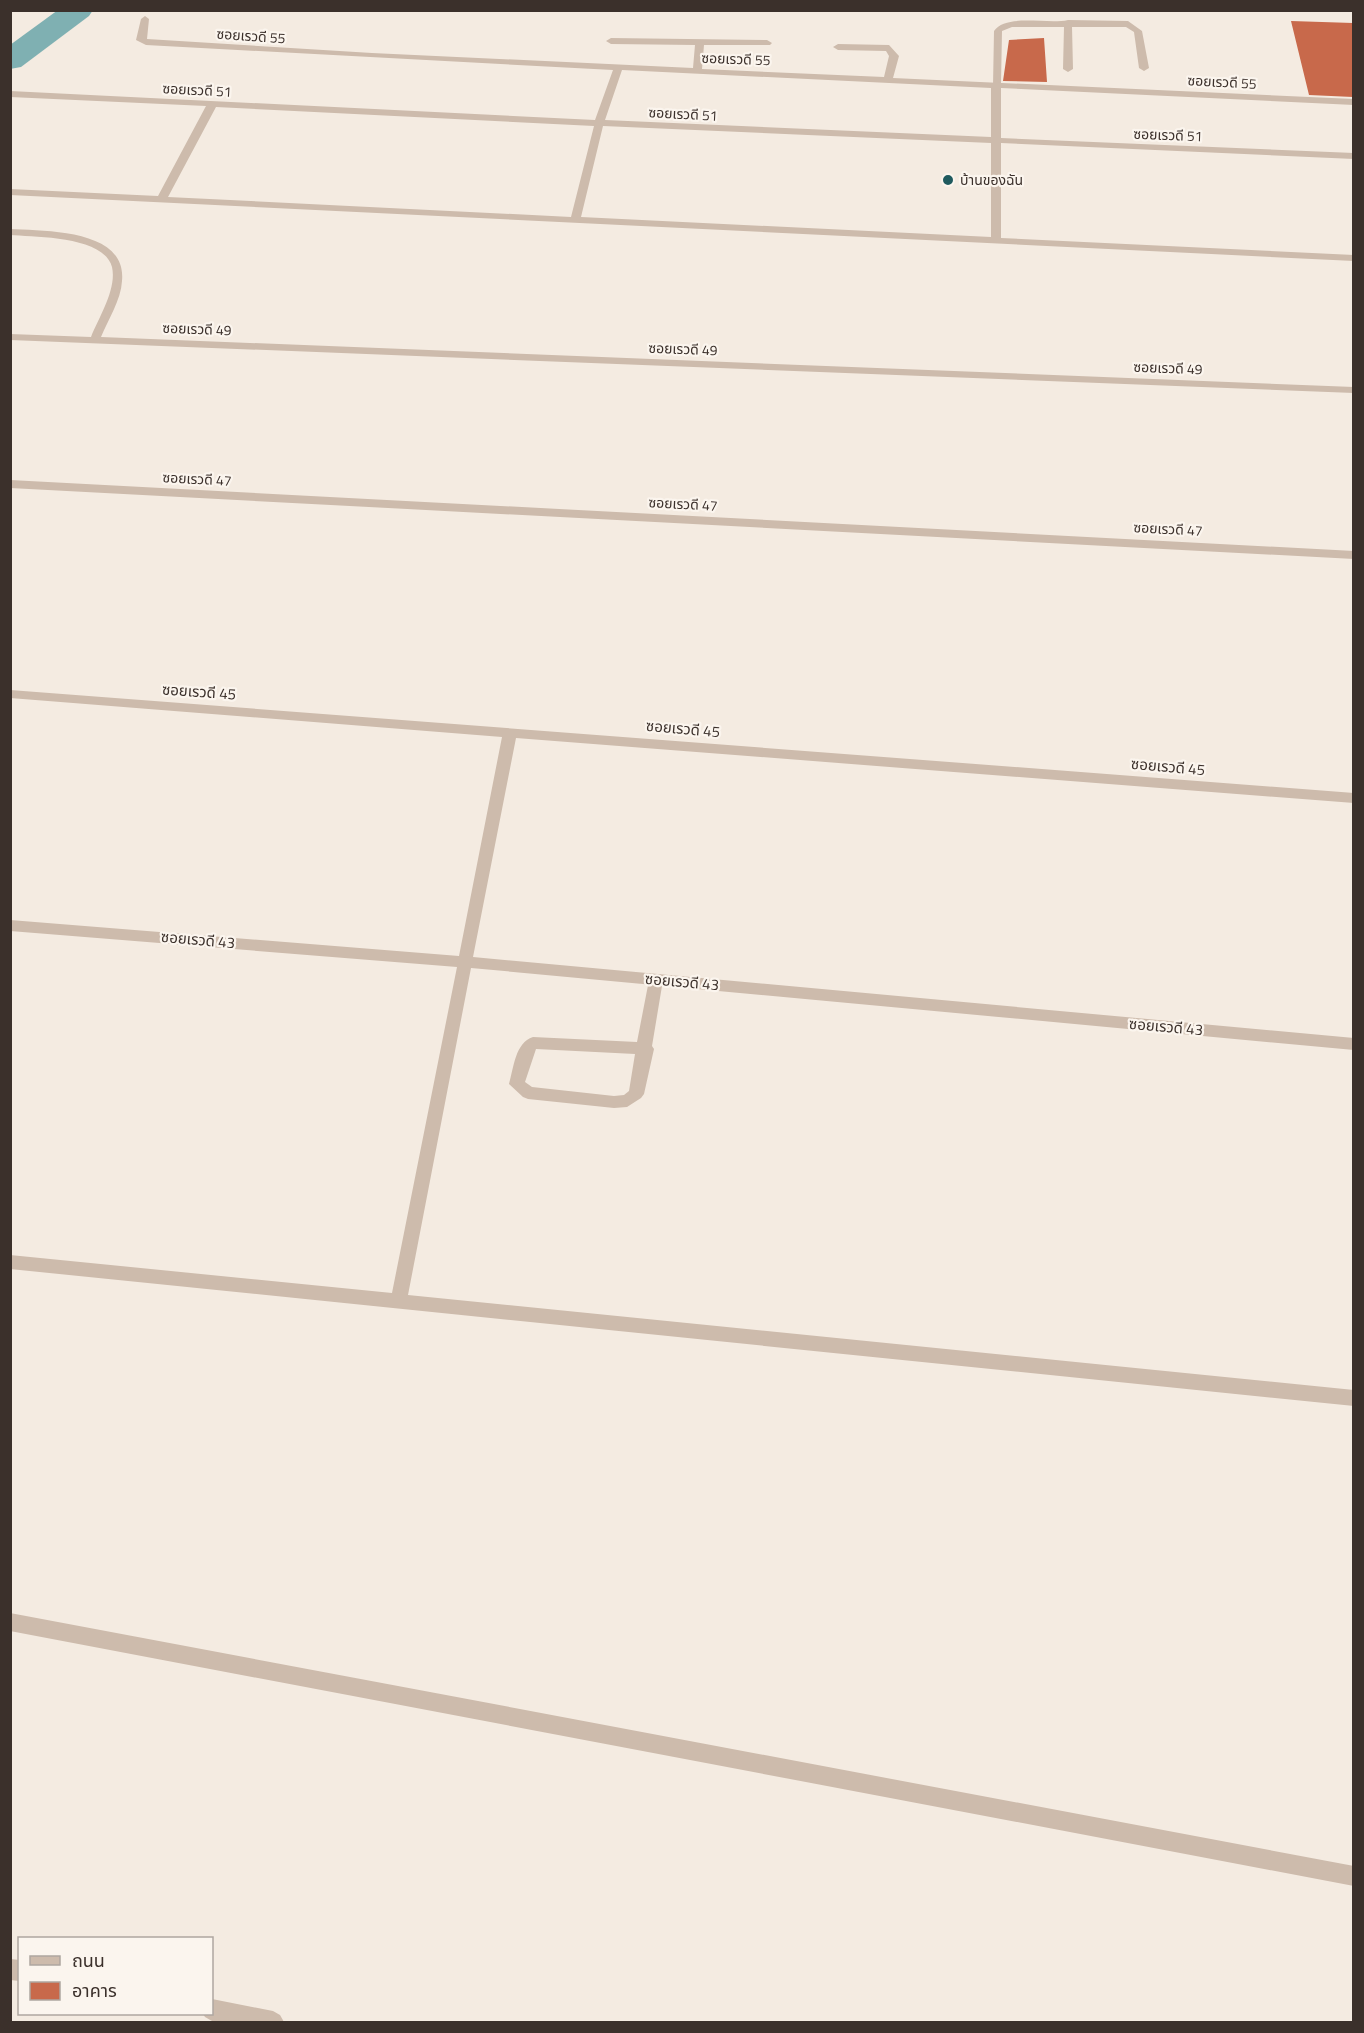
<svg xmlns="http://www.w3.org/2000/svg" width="1364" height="2033" font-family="'Titillium Web','Noto Sans Thai',sans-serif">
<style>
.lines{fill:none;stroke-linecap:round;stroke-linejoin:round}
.canal{fill:#7fb0b2;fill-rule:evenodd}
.building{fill:#c8694b}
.service{fill:#cdbbac;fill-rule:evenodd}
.minor{fill:#cdbbac;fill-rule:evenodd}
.poi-dot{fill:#1f5a5e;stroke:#fbf5ee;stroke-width:2}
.labels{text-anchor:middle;stroke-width:4.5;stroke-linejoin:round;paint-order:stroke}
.far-street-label{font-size:14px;fill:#3b302b;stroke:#fbf5ee}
.far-poi-label{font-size:14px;fill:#3b302b;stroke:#fbf5ee;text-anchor:start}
.street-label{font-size:15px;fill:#3b302b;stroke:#fbf5ee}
</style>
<rect width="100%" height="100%" fill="#f4ebe1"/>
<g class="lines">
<path class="canal" d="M 58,10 L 93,10 L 89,16 L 21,67 L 10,69 L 10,45 Z"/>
</g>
<path class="building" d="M 1291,21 L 1353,23 L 1353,97 L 1309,95 Z
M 1044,38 L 1047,82 L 1003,81 L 1009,40 Z"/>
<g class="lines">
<path class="service" d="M 1068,20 L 1128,21 L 1142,31 L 1149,68 L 1144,71 L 1139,68 L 1134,32 L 1126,27 L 1072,27 L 1073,69 L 1068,72 L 1063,69 L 1064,27 L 1012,27 L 1002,31 L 1001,84 L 993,86 L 994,31 C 1006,13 1048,25 1068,20 Z
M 656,974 L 661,976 L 663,980 L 652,1046 L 654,1049 L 644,1094 L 641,1098 L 627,1107 L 614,1108 L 528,1099 L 523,1097 L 509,1084 C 514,1067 515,1043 533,1037 L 637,1042 L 649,980 L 651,976 ZM 536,1049 L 635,1054 L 629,1091 L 624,1095 L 614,1096 L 532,1087 L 525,1082 Z"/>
<path class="minor" d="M 145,16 L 149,19 L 147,39 L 372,53 L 693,68 L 695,45 L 611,44 L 606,41 L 611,38 L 767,40 L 772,43 L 770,45 L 704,45 L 702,69 L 884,77 L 889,56 L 886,51 L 838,50 L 833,47 L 838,44 L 889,45 L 899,56 L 893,78 L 1354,99 L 1354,105 L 1001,88 L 1001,138 L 1354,153 L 1354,159 L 1001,143 L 1001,238 L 1354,255 L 1354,261 L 10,195 L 10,189 L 158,196 L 206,106 L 10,97 L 10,91 L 595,120 L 613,70 L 146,45 L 136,40 L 141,19 ZM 622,70 L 991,88 L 991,137 L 605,120 ZM 216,107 L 594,126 L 571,217 L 168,197 ZM 603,126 L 991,143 L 991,237 L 581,217 Z
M 10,229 C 46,231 127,229 122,281 C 121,300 108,320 101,337 L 1354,387 L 1354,393 L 10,340 L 10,334 L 91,337 C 99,317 117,289 112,267 C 104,236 35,237 10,235 Z
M 10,480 L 1354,551 L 1354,559 L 10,488 Z
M 10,690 L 1354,793 L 1354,803 L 516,738 L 473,957 L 1354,1038 L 1354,1050 L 471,968 L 408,1295 L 1354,1390 L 1354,1406 L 10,1269 L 10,1255 L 392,1293 L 457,967 L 10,931 L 10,920 L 459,956 L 502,737 L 10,698 Z
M 10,1613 L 1354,1866 L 1354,1886 L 10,1631 Z
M 10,1959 L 20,1960 L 20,1981 L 10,1980 Z
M 212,1999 L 273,2011 L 280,2015 L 284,2022 L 212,2021 L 205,2017 L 203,2014 L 212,2014 Z"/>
</g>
<circle class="poi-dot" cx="948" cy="180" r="6"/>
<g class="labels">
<g class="far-street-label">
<text transform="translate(251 36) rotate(4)" y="5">ซอยเรวดี 55</text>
<text transform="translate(736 59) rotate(2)" y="5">ซอยเรวดี 55</text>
<text transform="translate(1222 82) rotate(3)" y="5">ซอยเรวดี 55</text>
<text transform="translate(197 90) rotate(3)" y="5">ซอยเรวดี 51</text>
<text transform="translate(683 114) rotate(3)" y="5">ซอยเรวดี 51</text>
<text transform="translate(1168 135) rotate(2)" y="5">ซอยเรวดี 51</text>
<text transform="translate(197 329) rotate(2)" y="5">ซอยเรวดี 49</text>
<text transform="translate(683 349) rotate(2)" y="5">ซอยเรวดี 49</text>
<text transform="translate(1168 368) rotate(2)" y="5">ซอยเรวดี 49</text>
<text transform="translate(197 479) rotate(3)" y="5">ซอยเรวดี 47</text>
<text transform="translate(683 504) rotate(3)" y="5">ซอยเรวดี 47</text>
<text transform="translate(1168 529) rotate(3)" y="5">ซอยเรวดี 47</text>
</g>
<g class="far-poi-label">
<text x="960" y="185">บ้านของฉัน</text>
</g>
<g class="street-label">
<text transform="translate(199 692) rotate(4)" y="5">ซอยเรวดี 45</text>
<text transform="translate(683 729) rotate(5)" y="5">ซอยเรวดี 45</text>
<text transform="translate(1168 767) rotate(5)" y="5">ซอยเรวดี 45</text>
<text transform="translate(198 940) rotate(5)" y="5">ซอยเรวดี 43</text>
<text transform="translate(682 982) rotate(5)" y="5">ซอยเรวดี 43</text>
<text transform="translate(1166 1027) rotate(5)" y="5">ซอยเรวดี 43</text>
</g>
</g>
<rect width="1364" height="2033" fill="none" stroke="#3b302b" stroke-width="24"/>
<rect x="18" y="1937" width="195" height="78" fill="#fbf5ee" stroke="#aea6a0" stroke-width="1.5"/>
<rect x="30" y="1956" width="30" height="9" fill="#cdbbac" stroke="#aea6a0" stroke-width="1.5"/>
<text x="72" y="1967" font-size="18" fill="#3b302b">ถนน</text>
<rect x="30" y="1982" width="30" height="18" fill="#c8694b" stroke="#aea6a0" stroke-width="1.5"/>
<text x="72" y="1997" font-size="18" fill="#3b302b">อาคาร</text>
</svg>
